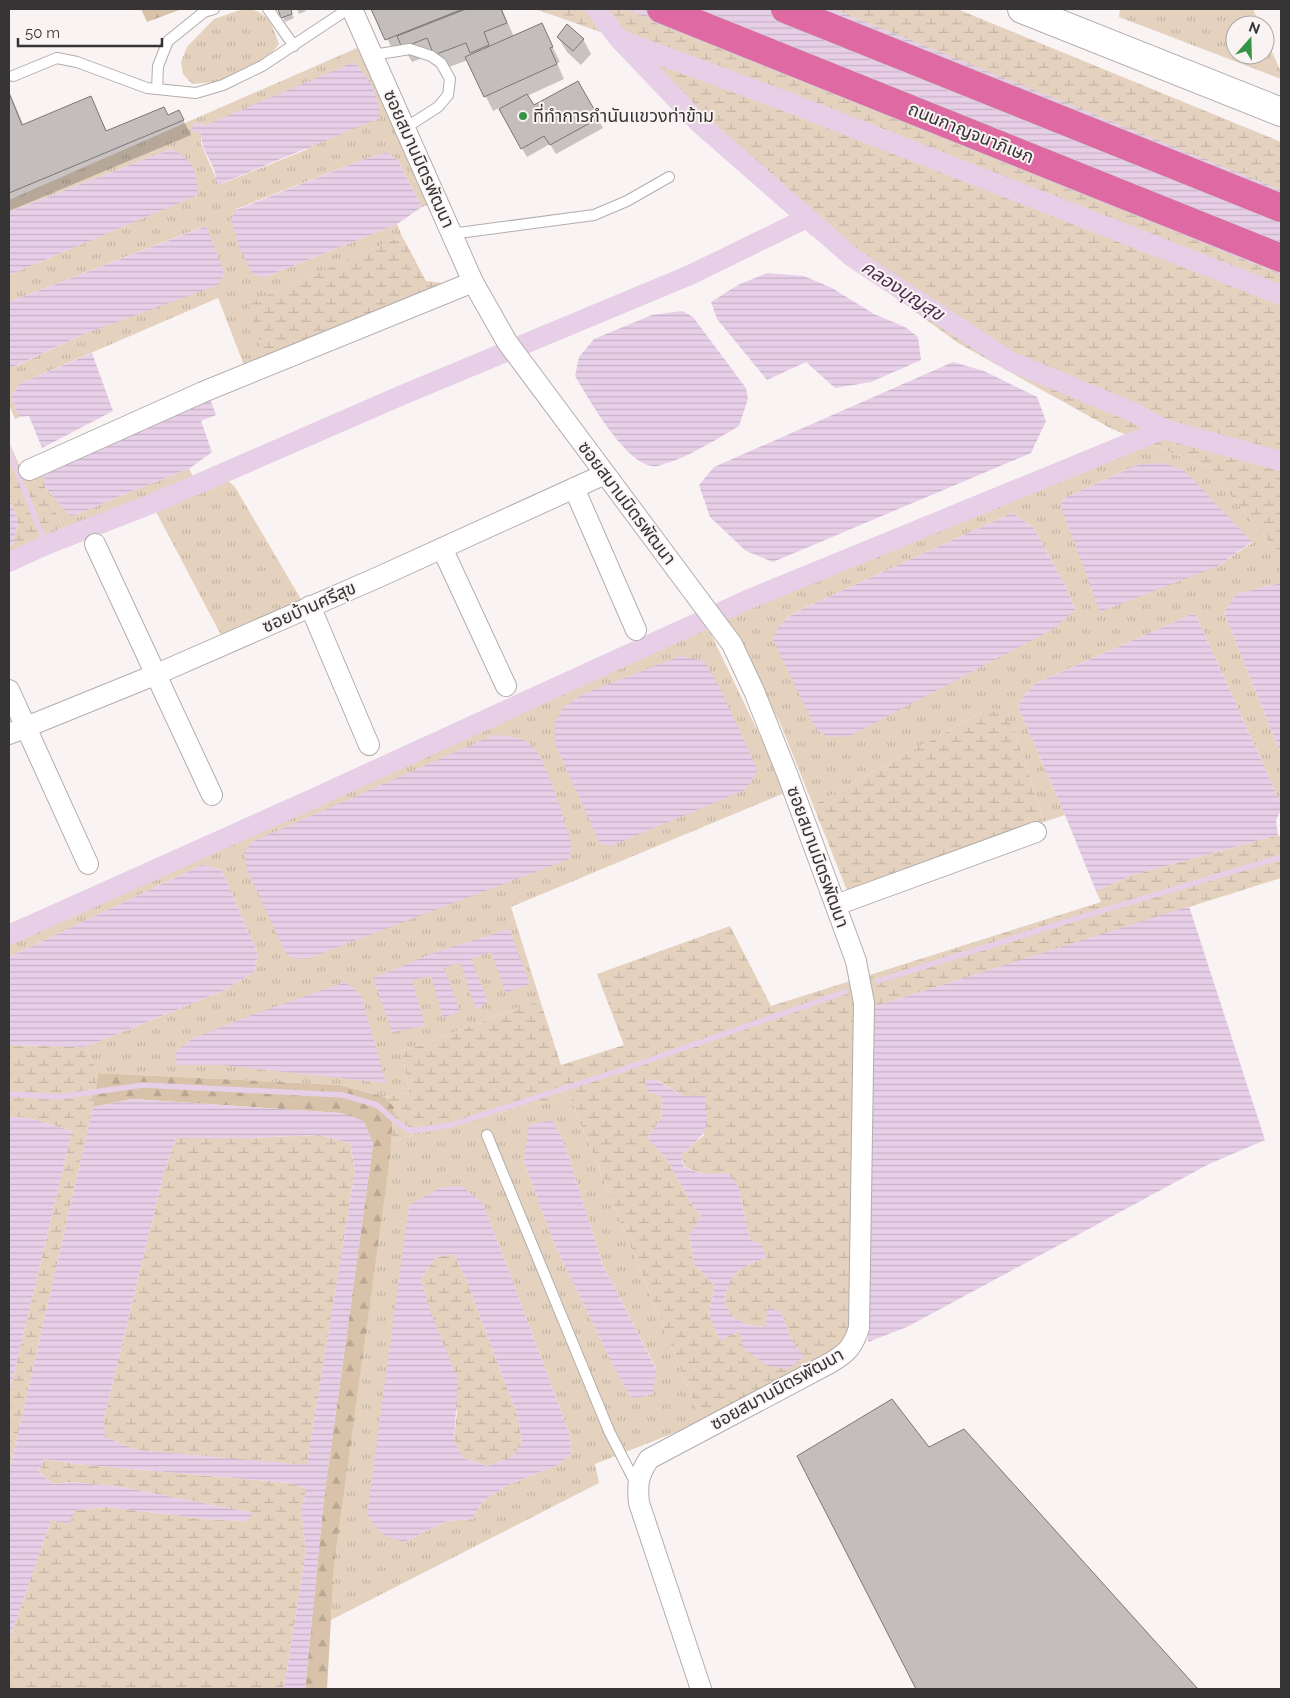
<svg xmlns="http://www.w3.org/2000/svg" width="1290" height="1698" font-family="Raleway,'Noto Sans Thai',sans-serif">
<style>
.grass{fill:url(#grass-tufts);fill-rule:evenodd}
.forest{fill:url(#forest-firs)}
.wetland{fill:url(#wetland-marsh);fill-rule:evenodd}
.water{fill:url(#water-rules);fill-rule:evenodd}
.shadow{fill:#0003}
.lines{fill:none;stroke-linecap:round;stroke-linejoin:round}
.stream{stroke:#e7cfe8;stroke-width:5.5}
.canal{stroke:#e7cfe8;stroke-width:20}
.building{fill:#c3bebb;stroke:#7b7674}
.service-casing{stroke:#b3adad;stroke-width:12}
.minor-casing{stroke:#b3adad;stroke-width:22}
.secondary-casing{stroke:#b3adad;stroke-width:30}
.motorway-casing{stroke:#d3d2d2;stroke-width:30}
.service{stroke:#fff;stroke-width:10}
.minor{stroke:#fff;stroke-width:20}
.secondary{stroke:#fff;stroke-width:28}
.motorway{stroke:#df6aa3;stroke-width:28}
.poi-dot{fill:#369446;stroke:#faf3f3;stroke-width:2}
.labels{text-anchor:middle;stroke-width:4;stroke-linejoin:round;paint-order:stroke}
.poi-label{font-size:18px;fill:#363434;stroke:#faf3f3;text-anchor:start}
.street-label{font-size:18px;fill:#363434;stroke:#faf3f3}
.water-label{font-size:19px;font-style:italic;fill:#4f2d50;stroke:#faf3f3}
</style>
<defs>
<pattern id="grass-tufts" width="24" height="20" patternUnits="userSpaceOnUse" patternTransform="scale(1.25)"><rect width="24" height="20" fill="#e4d2bf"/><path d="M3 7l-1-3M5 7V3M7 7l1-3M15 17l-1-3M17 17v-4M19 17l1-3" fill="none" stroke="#c4b5a5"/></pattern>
<pattern id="forest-firs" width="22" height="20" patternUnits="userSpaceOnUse" patternTransform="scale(1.25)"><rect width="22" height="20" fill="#d8c2a9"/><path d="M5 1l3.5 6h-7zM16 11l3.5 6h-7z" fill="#baa792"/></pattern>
<pattern id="wetland-marsh" width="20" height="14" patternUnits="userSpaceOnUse" patternTransform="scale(1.25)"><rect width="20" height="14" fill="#e4d2bf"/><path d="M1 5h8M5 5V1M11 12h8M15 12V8" fill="none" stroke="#c4b5a5"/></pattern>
<pattern id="water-rules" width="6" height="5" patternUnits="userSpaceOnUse" patternTransform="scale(1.25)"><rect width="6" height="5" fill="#e7cfe8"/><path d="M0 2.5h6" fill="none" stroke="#c7b2c8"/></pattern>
</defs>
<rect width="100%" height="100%" fill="#faf3f3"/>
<path class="grass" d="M 243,9 C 267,9 272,24 279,44 L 266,60 L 234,77 L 215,82 L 192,84 L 183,74 L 181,62 L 187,47 L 214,19 Z
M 1120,9 L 1253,9 L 1260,25 L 1235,25 L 1235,55 L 1265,55 L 1265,36 L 1281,72 L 1281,79 L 1119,17 Z
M 357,48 L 377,85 L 430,204 L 422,207 L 398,161 L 387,152 L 362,160 L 236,209 L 263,278 L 397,224 L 402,236 L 249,303 L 265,360 L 245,368 L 218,298 L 19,384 L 11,396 L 19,417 L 15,419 L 9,404 L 9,367 L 14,367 L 84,334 L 205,226 L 9,302 L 9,275 L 197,195 L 171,149 L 9,212 L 9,200 ZM 193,123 L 206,125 L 308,149 L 219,185 L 201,144 L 201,134 Z
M 1130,436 L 1208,467 L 1281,557 L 1281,583 L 1236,594 L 1224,613 L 1281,754 L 1281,804 L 1195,613 L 1036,683 L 1022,698 L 1018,707 L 1065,815 L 1044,822 L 1014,728 L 986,710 L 813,805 L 781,725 L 719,607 ZM 1140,464 L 1252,542 L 1252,543 L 1218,566 L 1060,504 L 1066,497 ZM 1012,513 L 1033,527 L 1066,587 L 1075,610 L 787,617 L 804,608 Z
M 189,469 L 200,488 L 223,476 L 235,487 L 302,601 L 222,637 L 154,508 L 69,543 L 45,487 L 71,517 L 132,491 Z
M 689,621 L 710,632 L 787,792 L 511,907 L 540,1000 L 402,1052 L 409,1092 L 385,1097 L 339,1085 L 98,1073 L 85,1047 L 223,991 L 254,972 L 258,954 L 221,869 L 202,865 L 9,957 L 9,924 Z
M 569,1095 L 702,1422 L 595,1464 L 599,1483 L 331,1620 L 334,1566 L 391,1141 ZM 565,1145 L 602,1263 L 656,1368 L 632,1399 L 617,1373 L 553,1241 L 524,1161 ZM 482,1202 L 509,1271 L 569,1433 L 572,1453 L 558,1465 L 506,1486 L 483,1501 L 472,1519 L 447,1521 L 404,1542 L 394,1322 L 409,1206 Z"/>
<path class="forest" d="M 141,9 L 182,9 L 147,22 Z
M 98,1073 L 339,1085 L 385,1097 L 394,1107 L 390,1156 L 334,1566 L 327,1689 L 305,1689 L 324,1498 L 373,1144 L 364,1122 L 341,1113 L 132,1099 L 93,1107 Z"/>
<path class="wetland" d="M 535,9 L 957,9 L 1281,142 L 1281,557 L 1208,467 L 1112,429 L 958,343 L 811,235 L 693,127 L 609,35 Z
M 402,236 L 426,281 L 451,284 L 265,360 L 248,303 Z
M 9,442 L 20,467 L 42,456 L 45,487 L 69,543 L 9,568 L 9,547 L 13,544 L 18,522 L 9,498 Z
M 986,710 L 1002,713 L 1014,728 L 1044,822 L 848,893 L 813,805 Z
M 1278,835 L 1281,837 L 1281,878 L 873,1007 L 852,1334 L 836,1349 L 702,1422 L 569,1095 L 391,1141 L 394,1107 L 385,1097 L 409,1092 L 402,1052 L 540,1000 L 561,1065 L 624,1045 L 597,974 L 730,926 L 771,1006 L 1101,902 L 1096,891 L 1133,875 ZM 657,1080 L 683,1096 L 704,1135 L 681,1155 L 685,1167 L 739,1188 L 750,1240 L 767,1257 L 740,1268 L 729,1282 L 724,1301 L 731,1316 L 748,1325 L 766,1327 L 781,1312 L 791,1339 L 803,1357 L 739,1331 L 720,1340 L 709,1313 L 715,1285 L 694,1265 L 689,1236 L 701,1216 L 691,1203 L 666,1158 L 647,1138 L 662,1117 L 661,1096 Z
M 9,1045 L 85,1047 L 98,1073 L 93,1107 L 9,1473 L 9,1394 L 72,1131 L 29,1118 L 9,1117 Z
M 319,1135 L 350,1143 L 355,1170 L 307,1466 L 137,1450 L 104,1437 L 104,1418 L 164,1172 L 176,1138 L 248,1138 Z
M 454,1254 L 467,1282 L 518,1417 L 522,1444 L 512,1457 L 487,1466 L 463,1458 L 454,1440 L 457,1412 L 421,1279 L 436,1257 Z
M 44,1459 L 76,1464 L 290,1483 L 307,1489 L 301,1508 L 306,1551 L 284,1689 L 9,1689 L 9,1641 L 51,1520 L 75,1510 L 107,1507 L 205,1519 L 247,1521 L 252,1513 L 122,1487 L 71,1482 L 52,1484 L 39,1471 Z"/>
<path class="water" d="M 626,9 L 834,9 L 1281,190 L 1281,275 Z
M 354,62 C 369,77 379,96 380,118 L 218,185 C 216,180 216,178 215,173 C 211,158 201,151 201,134 L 192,131 L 193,123 L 206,125 Z
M 171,149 C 194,159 197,172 198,195 L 9,275 L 9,212 Z
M 387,152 L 398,161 L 422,207 L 397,224 L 263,278 L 252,273 L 239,247 L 231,219 L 236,210 L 362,160 Z
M 206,226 L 223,269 L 223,277 L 218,285 L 84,334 L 13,367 L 9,367 L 9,302 Z
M 767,273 L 804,276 L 832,288 L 874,314 L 905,327 L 918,337 L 921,360 L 871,382 L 835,388 L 806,362 L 767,380 L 717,319 L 711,302 L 738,285 Z
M 682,311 L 693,317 L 746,388 L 748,399 L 739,426 C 715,440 691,456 664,464 C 661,465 656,467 653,466 C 625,464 589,399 575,376 L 579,357 L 594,339 L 652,315 Z
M 92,353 L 113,411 L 42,448 L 29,416 L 19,417 L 11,396 L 19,384 Z
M 953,362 L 984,371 L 1037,397 L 1046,421 L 1031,453 L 773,562 L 746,551 L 710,517 L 699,485 L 714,467 Z
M 209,396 L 216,415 L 201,421 L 212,452 L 189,469 L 132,491 L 71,517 L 45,487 L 43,469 Z
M 1164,463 L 1184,470 L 1252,542 L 1218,566 L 1100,612 L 1060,504 L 1066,497 L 1140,464 Z
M 9,498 L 18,522 L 13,544 L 9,547 Z
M 1012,513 L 1033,527 L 1066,587 L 1075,610 L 1055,628 L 850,736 L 828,737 L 816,729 L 773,640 C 779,621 787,617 804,608 Z
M 1281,583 L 1281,754 L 1224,613 L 1236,594 Z
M 1195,613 L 1281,804 L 1281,809 L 1276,821 L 1278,835 L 1133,875 L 1096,891 L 1065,815 L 1018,707 L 1022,698 L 1036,683 Z
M 680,656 L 704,661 L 719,686 L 758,771 L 745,790 L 611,846 L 600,844 L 556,746 L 554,724 L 563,708 L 581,695 Z
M 494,735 C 506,736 522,736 531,745 C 547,758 565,824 572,845 L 569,859 L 309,958 L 295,959 L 286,954 L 247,870 L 244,853 L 252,842 Z
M 202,865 L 221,869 L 258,954 L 254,972 L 223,991 L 85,1047 L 9,1045 L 9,957 Z
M 1189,906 L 1265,1140 L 1209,1164 L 907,1327 L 868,1342 L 873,1007 Z
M 509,929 L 530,984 L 506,993 L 491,952 L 471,959 L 488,1002 L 476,1010 L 460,962 L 444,968 L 460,1011 L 443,1018 L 431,976 L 412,980 L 425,1026 L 392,1032 L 373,978 L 436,952 Z
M 345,982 L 361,995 L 386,1083 L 223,1065 L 177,1065 L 175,1052 L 193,1038 L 260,1012 Z
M 645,1080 L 656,1080 L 683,1096 L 705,1096 C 709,1133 708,1131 681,1155 L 684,1167 L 702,1174 L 728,1173 L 739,1188 L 750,1240 L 761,1244 L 767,1257 C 738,1269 732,1269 724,1301 L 731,1316 L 748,1325 L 766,1327 L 767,1307 L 781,1312 L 791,1339 L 804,1357 L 788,1369 L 768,1366 L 744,1349 L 739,1331 L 720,1341 L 709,1313 L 715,1285 L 694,1265 L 689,1235 L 701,1216 L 691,1203 L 666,1158 L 647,1138 L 662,1117 L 661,1096 L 648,1092 Z
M 132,1099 L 341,1113 L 364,1121 L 373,1144 L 324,1498 L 305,1689 L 284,1689 L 306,1551 L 301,1508 L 307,1489 L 290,1483 L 76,1464 L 44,1459 L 39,1471 L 52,1484 L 71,1482 L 122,1487 L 253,1513 L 247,1521 L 205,1519 L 107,1507 L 75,1510 L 69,1524 L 51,1520 L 9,1641 L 9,1473 L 93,1107 ZM 319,1135 L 350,1143 L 355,1170 L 307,1465 L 137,1450 L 105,1437 L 104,1418 L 164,1172 L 176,1138 L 248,1138 Z
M 9,1117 L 29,1118 L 72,1131 L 9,1394 Z
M 552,1120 L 565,1145 L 602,1263 L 656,1369 L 653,1394 L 632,1399 L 617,1373 L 553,1241 L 524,1161 L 529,1125 Z
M 461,1186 L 482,1202 L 509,1271 L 569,1433 L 572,1453 L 558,1465 L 506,1486 L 483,1501 L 472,1519 L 447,1521 L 404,1542 C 383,1536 379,1533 367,1514 L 409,1205 L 440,1188 ZM 454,1254 L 467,1282 L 518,1417 L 522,1444 L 512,1457 L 487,1466 L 463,1458 L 454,1440 L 458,1380 L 430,1311 L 421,1279 L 436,1257 Z"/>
<path class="shadow" d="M 279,9 L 290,9 L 294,18 L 285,22 Z
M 297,9 L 305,9 L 306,11 L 299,14 Z
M 372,9 L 502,9 L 514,37 L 541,24 L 560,62 L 557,63 L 564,79 L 527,96 L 534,107 L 577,83 L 603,128 L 556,154 L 550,144 L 527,157 L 499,108 L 493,111 L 468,60 L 444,69 L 435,53 L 412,62 L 405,50 L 395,54 Z
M 558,37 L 583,39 L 591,54 L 581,65 L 567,52 Z
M 9,91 L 24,126 L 91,98 L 107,132 L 168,116 L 179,112 L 191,135 L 9,211 Z
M 964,1430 L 1196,1689 L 917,1689 L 798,1456 L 929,1449 Z"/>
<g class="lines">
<path class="stream" d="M 9,451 L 46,545
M 878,981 L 1081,917 L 1281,857
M 9,1094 L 59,1097 L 143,1085 L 343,1095 L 377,1105 L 395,1121 L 410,1131 L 451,1125 L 621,1070 L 845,992"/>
<path class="canal" d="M 596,9 L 618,38 L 700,124 L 853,258 L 1010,361 L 1135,413 L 1164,429 L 1281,461
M 623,41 L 785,101 L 1281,295
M 9,562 L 46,545 L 159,501 L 400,396 L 690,275 L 807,218
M 9,935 L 312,799 L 747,600 L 1164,429"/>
</g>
<path class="building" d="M 278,9 L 291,9 L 292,14 L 281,18 Z
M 371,9 L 463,9 L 385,40 Z
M 466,9 L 501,9 L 507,23 L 484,32 L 489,45 L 470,53 L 466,43 L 434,55 L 427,38 L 402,48 L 397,36 Z
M 542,23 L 553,47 L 550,48 L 557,64 L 484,97 L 465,57 Z
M 567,24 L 584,39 L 573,51 L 557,37 Z
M 578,81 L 599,118 L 550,145 L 544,136 L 521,149 L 499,109 L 527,94 L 534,105 Z
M 9,93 L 22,125 L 91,96 L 106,131 L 164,107 L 168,115 L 179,110 L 184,120 L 9,193 Z
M 892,1399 L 929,1447 L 964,1429 L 1198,1689 L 916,1689 L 797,1456 Z"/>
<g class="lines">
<g class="service-casing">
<path id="service" d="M 268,9 L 294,46
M 373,55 L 410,49 L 431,56 L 441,63 L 450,79 L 448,95 L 438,107 L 405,128
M 13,76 L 57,58 L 77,62 L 147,88 L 196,93 L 223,85 L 262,66 L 348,9
M 157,89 L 158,66 L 168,41 L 204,12 L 214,9
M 451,234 L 594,215 L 627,201 L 669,177
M 487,1135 L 609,1431 L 637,1486"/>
</g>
<g class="minor-casing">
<path id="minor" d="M 352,9 L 473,282 L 507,342 L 732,644 L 754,691 L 788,776 L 856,961 L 864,1003 L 859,1328 C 853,1347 847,1353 830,1363 L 649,1459 C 638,1476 637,1484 639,1503 L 701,1689
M 29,470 L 203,392 L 473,282
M 574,488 L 636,630
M 95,544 L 212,795
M 442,548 L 506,686
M 310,606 L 369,745
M 9,690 L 88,864
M 9,734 L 157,674 L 381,576 L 605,474
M 836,905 L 1036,832"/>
</g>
<g class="secondary-casing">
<path id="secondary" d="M 1022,9 L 1281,112"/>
</g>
<g class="motorway-casing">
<path id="motorway" d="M 661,9 L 1281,258
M 785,9 L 1281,208"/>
</g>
<use href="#service" class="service"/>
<use href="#minor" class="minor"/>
<use href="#secondary" class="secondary"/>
<use href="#motorway" class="motorway"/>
</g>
<circle class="poi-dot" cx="523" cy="116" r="5"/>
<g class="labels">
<g class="poi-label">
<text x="533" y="122">ที่ทำการกำนันแขวงท่าข้าม</text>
</g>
<g class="street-label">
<text transform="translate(971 133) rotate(22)" y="6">ถนนกาญจนาภิเษก</text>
<text transform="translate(419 159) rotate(66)" y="6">ซอยสมานมิตรพัฒนา</text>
<text transform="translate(627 503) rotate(53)" y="6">ซอยสมานมิตรพัฒนา</text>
<text transform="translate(309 607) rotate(-24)" y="6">ซอยบ้านศรีสุข</text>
<text transform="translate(818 857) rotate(70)" y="6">ซอยสมานมิตรพัฒนา</text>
<text transform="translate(777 1389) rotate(-29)" y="6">ซอยสมานมิตรพัฒนา</text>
</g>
<g class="water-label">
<text transform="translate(903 290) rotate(33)" y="7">คลองบุญสุข</text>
</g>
</g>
<rect width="1290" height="1698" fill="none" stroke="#363434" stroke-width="20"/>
<g transform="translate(1250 40) rotate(20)"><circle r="24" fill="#faf3f3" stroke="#aca7a7"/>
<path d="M0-4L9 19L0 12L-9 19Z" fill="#369446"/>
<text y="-8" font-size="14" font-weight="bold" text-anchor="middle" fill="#363434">N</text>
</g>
<path d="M18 38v8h144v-8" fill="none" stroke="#363434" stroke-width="2.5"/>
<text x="25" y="38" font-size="15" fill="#363434" stroke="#faf3f3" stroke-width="4" paint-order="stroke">50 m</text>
</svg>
